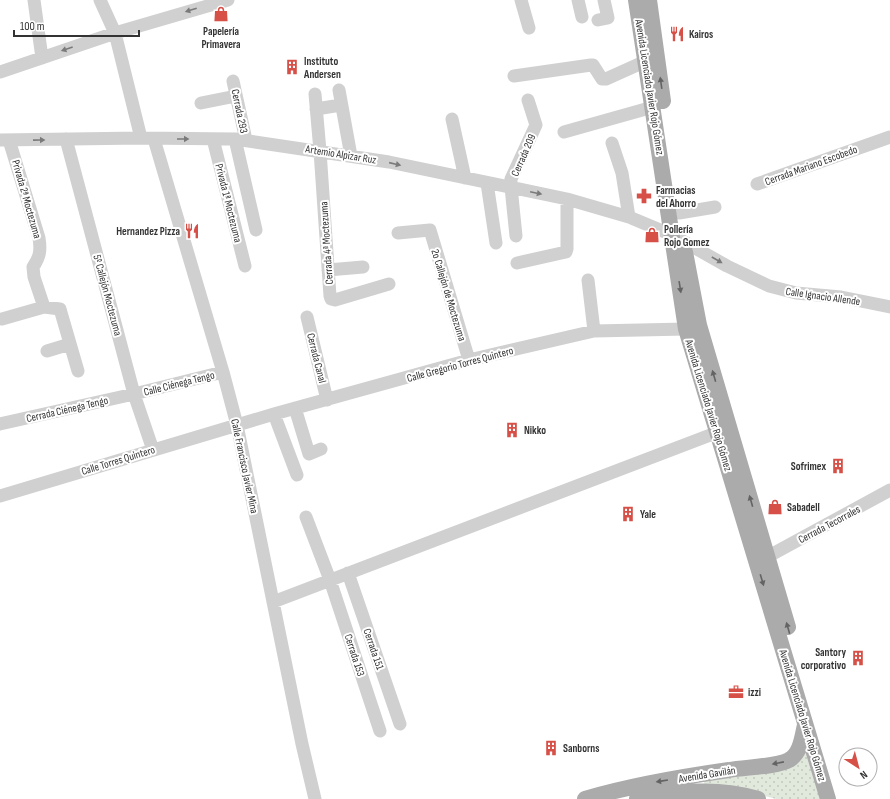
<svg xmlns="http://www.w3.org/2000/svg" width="890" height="799" font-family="'Sofia Sans Condensed',sans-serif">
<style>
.grass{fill:url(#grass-dots)}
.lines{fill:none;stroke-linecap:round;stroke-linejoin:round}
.minor{stroke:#d0d0d0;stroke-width:13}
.major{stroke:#ababab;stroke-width:16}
.oneway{fill:#7a7a7a}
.oneway2{fill:#636363}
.labels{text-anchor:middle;stroke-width:4;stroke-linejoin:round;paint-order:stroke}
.poi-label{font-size:11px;font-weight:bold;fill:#333;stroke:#fff;text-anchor:start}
.street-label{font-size:11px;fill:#333;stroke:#fff}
</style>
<defs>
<pattern id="grass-dots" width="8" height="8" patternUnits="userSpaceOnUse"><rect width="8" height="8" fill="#e1e9dd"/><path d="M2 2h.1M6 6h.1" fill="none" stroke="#c2c8be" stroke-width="1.8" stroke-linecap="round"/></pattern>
</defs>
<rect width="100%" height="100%" fill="#fff"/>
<path class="grass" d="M 809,752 L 823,799 L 776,799 L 747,791 L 705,787 L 704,782 L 707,777 Z"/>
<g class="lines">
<path class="minor" d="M 34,0 L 42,58
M 100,0 L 115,33 L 141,138
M 521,0 L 529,28
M 578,0 L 582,17
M 598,20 L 608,18 L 604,0
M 0,72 L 115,33 L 228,0
M 514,76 L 591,65 L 593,65 L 602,79 L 606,79 L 646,61
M 233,81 L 246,140
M 339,90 L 351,156
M 315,94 L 320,151 L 330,296 L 331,299 L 335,300 L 389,284
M 201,103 L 236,96
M 316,109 L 341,105
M 452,119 L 465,178
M 564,132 L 653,107
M 66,139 L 134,394 L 153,450
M 154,139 L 223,372 L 237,425 L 302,744 L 315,799
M 213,139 L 245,266
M 235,139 L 256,230
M 0,140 L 141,138 L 235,139 L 389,162 L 567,199 L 629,217 L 672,235 L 727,266 L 769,286 L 796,293 L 841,297 L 890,307
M 9,140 L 39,238 C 41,250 40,257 33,267 L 34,277 L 44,307
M 612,143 L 622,173 L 629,217
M 487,183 L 496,243
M 757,184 L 890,137
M 679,213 L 715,207
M 398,233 L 430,230 L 469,360
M 516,236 L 511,187 L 511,179 L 536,125 L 528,100
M 517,263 L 566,252 L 567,249 L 567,199
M 328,270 L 363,267
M 588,280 L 594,331
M 307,317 L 327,400
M 2,319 L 44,307 L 60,309 L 78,371
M 47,351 L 70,344
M 295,408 L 309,454 L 321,449
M 274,414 L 297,475
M 0,424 L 134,394 L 223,372
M 0,496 L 274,414 L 469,360 L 594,331 L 686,329
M 306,517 L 330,580 L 380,731
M 767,557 L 890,490
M 348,573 L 400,724
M 273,602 L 726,429"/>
<path class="major" d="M 636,0 L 686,329 L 828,799
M 649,0 L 663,101
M 685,252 L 699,325 L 788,627
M 585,799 C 632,785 680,777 729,770 C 745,767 776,767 789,760 C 801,753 802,737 805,725
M 637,799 C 677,791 719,787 758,799"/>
</g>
<defs><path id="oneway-solid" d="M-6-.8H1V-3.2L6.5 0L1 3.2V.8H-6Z"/></defs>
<g class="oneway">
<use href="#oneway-solid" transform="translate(191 10) rotate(163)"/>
<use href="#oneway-solid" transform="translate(67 49) rotate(161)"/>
<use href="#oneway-solid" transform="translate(183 139)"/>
<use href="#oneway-solid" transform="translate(39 140) rotate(-1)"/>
<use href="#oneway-solid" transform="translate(395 164) rotate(13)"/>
<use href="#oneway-solid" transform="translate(536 193) rotate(12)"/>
<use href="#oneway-solid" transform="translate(717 260) rotate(30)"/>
</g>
<g class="oneway2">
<use href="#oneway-solid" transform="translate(661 83) rotate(-98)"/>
<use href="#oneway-solid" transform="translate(680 287) rotate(81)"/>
<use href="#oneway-solid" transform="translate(714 376) rotate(-106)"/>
<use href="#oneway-solid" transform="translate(751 501) rotate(-106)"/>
<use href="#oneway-solid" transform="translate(762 580) rotate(73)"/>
<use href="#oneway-solid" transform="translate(788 628) rotate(-106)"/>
<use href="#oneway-solid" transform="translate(778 763) rotate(169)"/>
<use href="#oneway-solid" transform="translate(662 781) rotate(171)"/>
</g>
<defs>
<g id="shop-bare" transform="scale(1.2)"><path d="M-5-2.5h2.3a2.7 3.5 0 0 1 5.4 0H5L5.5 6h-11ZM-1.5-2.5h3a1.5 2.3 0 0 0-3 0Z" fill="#d65048" stroke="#fff" stroke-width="2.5" paint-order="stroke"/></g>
<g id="restaurant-bare" transform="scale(1.2)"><path d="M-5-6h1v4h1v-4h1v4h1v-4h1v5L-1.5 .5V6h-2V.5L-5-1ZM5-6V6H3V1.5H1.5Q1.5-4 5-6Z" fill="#d65048" stroke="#fff" stroke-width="2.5" paint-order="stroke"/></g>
<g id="building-bare" transform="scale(1.2)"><path d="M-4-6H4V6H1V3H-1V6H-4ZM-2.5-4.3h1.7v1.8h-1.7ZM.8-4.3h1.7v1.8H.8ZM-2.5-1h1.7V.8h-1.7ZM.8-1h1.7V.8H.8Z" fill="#d65048" stroke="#fff" stroke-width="2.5" paint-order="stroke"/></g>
<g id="pharmacy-bare" transform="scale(1.2)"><path d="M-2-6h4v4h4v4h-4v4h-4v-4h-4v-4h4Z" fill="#d65048" stroke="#fff" stroke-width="2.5" paint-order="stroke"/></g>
<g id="office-bare" transform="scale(1.2)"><path d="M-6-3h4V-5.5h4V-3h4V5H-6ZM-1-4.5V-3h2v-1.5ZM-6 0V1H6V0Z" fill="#d65048" stroke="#fff" stroke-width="2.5" paint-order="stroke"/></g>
</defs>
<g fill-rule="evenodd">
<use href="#shop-bare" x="221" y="14"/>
<use href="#restaurant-bare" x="677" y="34"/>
<use href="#building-bare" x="292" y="67"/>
<use href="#pharmacy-bare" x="644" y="196"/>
<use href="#restaurant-bare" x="192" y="231"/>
<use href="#shop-bare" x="652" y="235"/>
<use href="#building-bare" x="512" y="430"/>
<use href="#building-bare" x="838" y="466"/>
<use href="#shop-bare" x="775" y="507"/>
<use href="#building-bare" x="628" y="514"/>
<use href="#building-bare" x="858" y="658"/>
<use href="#office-bare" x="736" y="692"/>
<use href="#building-bare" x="551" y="748"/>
</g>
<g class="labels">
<g class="poi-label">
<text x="221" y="35" text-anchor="middle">Papelería<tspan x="221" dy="13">Primavera</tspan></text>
<text x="689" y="38">Kairos</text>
<text x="304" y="65">Instituto<tspan x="304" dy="13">Andersen</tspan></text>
<text x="656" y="194">Farmacias<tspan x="656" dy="13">del Ahorro</tspan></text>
<text x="664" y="233">Pollería<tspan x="664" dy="13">Rojo Gomez</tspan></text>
<text x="180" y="235" text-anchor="end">Hernandez Pizza</text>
<text x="524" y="434">Nikko</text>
<text x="826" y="470" text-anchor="end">Sofrimex</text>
<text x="787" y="511">Sabadell</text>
<text x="640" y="518">Yale</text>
<text x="846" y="656" text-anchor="end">Santory<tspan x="846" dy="13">corporativo</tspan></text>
<text x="748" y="696">izzi</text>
<text x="563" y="752">Sanborns</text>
</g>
<g class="street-label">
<text transform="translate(650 87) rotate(81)" y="4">Avenida Licenciado Javier Rojo Gómez</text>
<text transform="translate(240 111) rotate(78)" y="4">Cerrada 293</text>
<text transform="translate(341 154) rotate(9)" y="4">Artemio Alpizar Ruz</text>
<text transform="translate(523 155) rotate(-66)" y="4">Cerrada 209</text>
<text transform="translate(811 165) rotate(-20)" y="4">Cerrada Mariano Escobedo</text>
<text transform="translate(27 199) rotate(74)" y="4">Privada 2ª Moctezuma</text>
<text transform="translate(229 203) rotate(76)" y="4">Privada 1ª Moctezuma</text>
<text transform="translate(326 243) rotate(-94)" y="4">Cerrada 4ª Moctezuma</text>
<text transform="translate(108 295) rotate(75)" y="4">5º Callejón Moctezuma</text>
<text transform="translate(449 295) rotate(73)" y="4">2o Callejón de Moctezuma</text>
<text transform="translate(823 296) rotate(8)" y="4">Calle Ignacio Allende</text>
<text transform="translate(317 358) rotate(76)" y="4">Cerrada Canal</text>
<text transform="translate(460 364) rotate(-15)" y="4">Calle Gregorio Torres Quintero</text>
<text transform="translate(179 383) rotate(-14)" y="4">Calle Ciénega Tengo</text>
<text transform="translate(709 405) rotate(73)" y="4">Avenida Licenciado Javier Rojo Gómez</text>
<text transform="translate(67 409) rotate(-13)" y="4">Cerrada Ciénega Tengo</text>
<text transform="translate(118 460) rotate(-17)" y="4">Calle Torres Quintero</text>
<text transform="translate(245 466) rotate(78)" y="4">Calle Francisco Javier Mina</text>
<text transform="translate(829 524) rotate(-28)" y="4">Cerrada Tecorrales</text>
<text transform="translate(374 649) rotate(71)" y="4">Cerrada 151</text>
<text transform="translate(355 655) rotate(72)" y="4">Cerrada 153</text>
<text transform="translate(803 715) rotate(73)" y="4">Avenida Licenciado Javier Rojo Gómez</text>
<text transform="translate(707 774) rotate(-9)" y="4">Avenida Gavilán</text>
</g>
</g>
<g transform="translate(858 767) rotate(144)"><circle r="19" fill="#ffffff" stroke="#adadad"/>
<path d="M0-3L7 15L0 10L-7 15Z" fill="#d65048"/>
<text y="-6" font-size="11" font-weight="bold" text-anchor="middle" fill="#333333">N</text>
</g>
<path d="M14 30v6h125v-6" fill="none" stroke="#333333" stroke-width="2"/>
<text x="20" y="30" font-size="12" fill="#333333" stroke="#ffffff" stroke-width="3" paint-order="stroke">100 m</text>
</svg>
